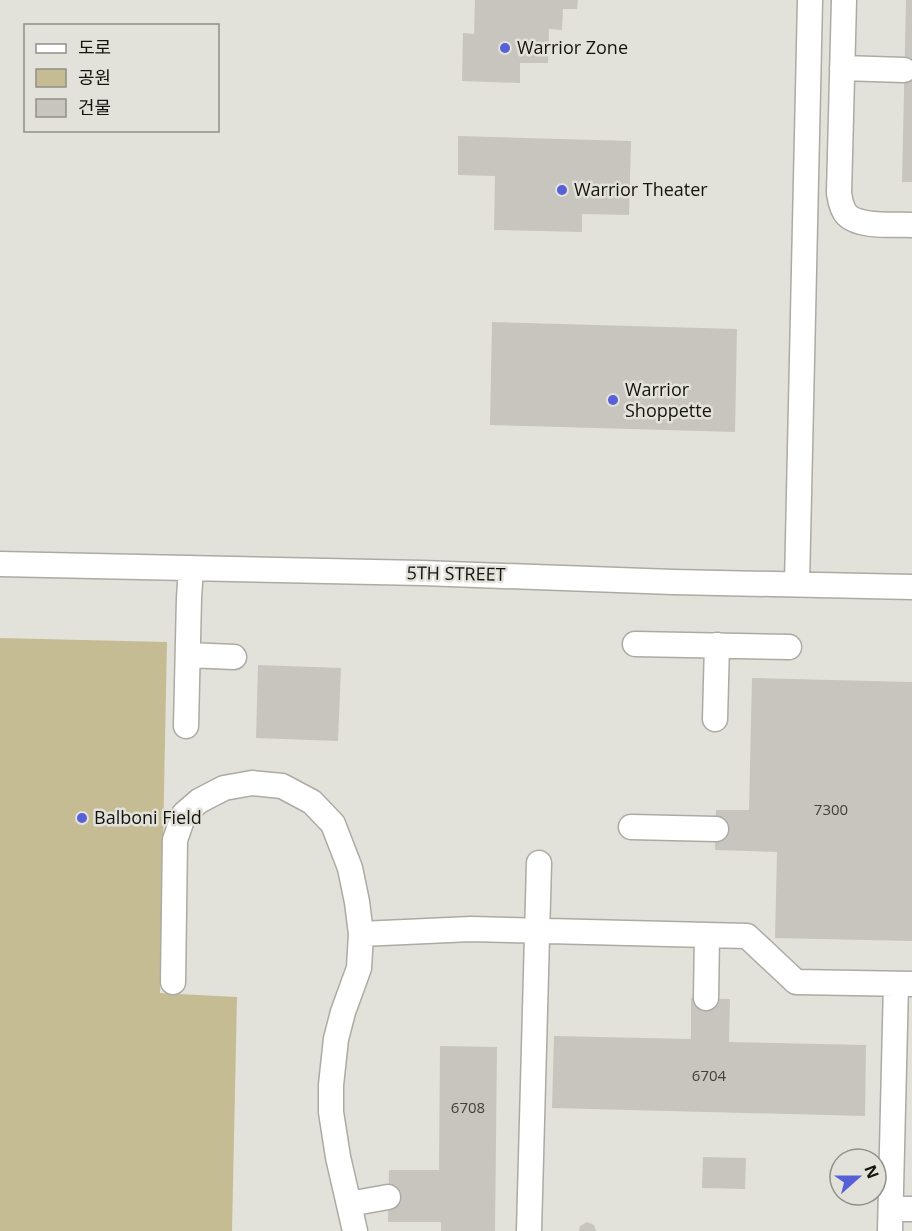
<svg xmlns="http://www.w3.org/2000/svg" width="912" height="1231" font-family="'Open Sans','Noto Sans KR',sans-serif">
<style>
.green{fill:#c6bc94}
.building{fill:#c7c5bd}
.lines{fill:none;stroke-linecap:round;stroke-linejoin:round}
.minor-casing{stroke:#acaaa3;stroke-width:27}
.minor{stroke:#fff;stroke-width:24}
.poi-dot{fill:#5860d7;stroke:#e3e2da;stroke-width:2}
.labels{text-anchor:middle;stroke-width:5;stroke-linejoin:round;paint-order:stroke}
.number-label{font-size:15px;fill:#41403b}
.poi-label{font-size:18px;fill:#141310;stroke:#e3e2da;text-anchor:start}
.street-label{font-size:18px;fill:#141310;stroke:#e3e2da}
</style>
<rect width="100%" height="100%" fill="#e3e2da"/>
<path class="green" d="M 0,638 L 167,642 L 160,993 L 237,997 L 232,1231 L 0,1231 Z"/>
<path class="building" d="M 475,0 L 578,0 L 577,9 L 563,9 L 562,30 L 549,29 L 548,63 L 520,63 L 520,83 L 462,81 L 463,33 L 474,34 Z
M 906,0 L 912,0 L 912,182 L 902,182 Z
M 458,136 L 631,141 L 629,215 L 582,214 L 582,232 L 494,230 L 495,176 L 458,175 Z
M 492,322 L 737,329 L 735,432 L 490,425 Z
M 258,665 L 341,668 L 338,741 L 256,738 Z
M 752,678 L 912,682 L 912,941 L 775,938 L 777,852 L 715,850 L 716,810 L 749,810 Z
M 691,998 L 730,999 L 729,1042 L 866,1045 L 865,1116 L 552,1108 L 554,1036 L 691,1039 Z
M 440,1046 L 497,1047 L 495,1231 L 441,1231 L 441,1222 L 388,1222 L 389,1170 L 439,1170 Z
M 703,1157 L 746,1158 L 745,1189 L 702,1188 Z
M 587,1222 L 594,1225 L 596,1231 L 579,1231 L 580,1226 Z"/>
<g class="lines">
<g class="minor-casing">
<path id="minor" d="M 844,0 L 839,193 C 840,200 842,210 847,215 C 860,228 895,224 912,225
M 842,68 L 904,70
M 0,564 L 422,573 L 673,582 L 912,587
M 797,584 L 810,0
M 635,644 L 789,647
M 188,655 L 234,657
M 715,719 L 717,645
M 186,726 L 189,598 L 191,568
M 631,827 L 716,829
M 361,934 L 471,929 L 747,936 L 796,982 L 912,984
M 173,982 L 175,840 L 184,814 L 199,801 L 224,788 L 252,783 L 282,786 L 312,802 L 333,824 L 350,868 L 357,902 L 361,934 L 359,968 L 343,1012 L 336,1039 L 331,1085 L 331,1112 L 338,1157 L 355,1231
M 706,998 L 707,935
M 349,1204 L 388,1197
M 891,1209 L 912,1209
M 529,1231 L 539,863
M 890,1231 L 896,984"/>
</g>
<use href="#minor" class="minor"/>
</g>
<g class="poi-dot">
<circle cx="505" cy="48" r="6"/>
<circle cx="562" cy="190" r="6"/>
<circle cx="613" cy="400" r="6"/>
<circle cx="82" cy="818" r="6"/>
</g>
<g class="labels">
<g class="number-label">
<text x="831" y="815">7300</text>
<text x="709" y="1081">6704</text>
<text x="468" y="1113">6708</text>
</g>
<g class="poi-label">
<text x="517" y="54">Warrior Zone</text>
<text x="574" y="196">Warrior Theater</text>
<text x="625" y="396">Warrior<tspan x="625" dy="21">Shoppette</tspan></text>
<text x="94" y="824">Balboni Field</text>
</g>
<g class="street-label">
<text transform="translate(456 574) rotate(1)" y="6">5TH STREET</text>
</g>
</g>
<rect x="24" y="24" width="195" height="108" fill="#e3e2da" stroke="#908f89" stroke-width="1.5"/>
<rect x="36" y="44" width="30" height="9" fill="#ffffff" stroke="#908f89" stroke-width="1.5"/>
<text x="78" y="54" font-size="18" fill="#141310">도로</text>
<rect x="36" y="69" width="30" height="18" fill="#c6bc94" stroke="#908f89" stroke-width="1.5"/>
<text x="78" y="84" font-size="18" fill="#141310">공원</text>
<rect x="36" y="99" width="30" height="18" fill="#c7c5bd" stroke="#908f89" stroke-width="1.5"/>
<text x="78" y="114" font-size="18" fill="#141310">건물</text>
<g transform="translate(858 1177) rotate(69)"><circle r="28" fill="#e3e2da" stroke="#908f89" stroke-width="1.5"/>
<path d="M0-4.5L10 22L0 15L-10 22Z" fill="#5860d7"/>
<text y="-9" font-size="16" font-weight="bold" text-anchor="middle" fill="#141310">N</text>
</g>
</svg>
